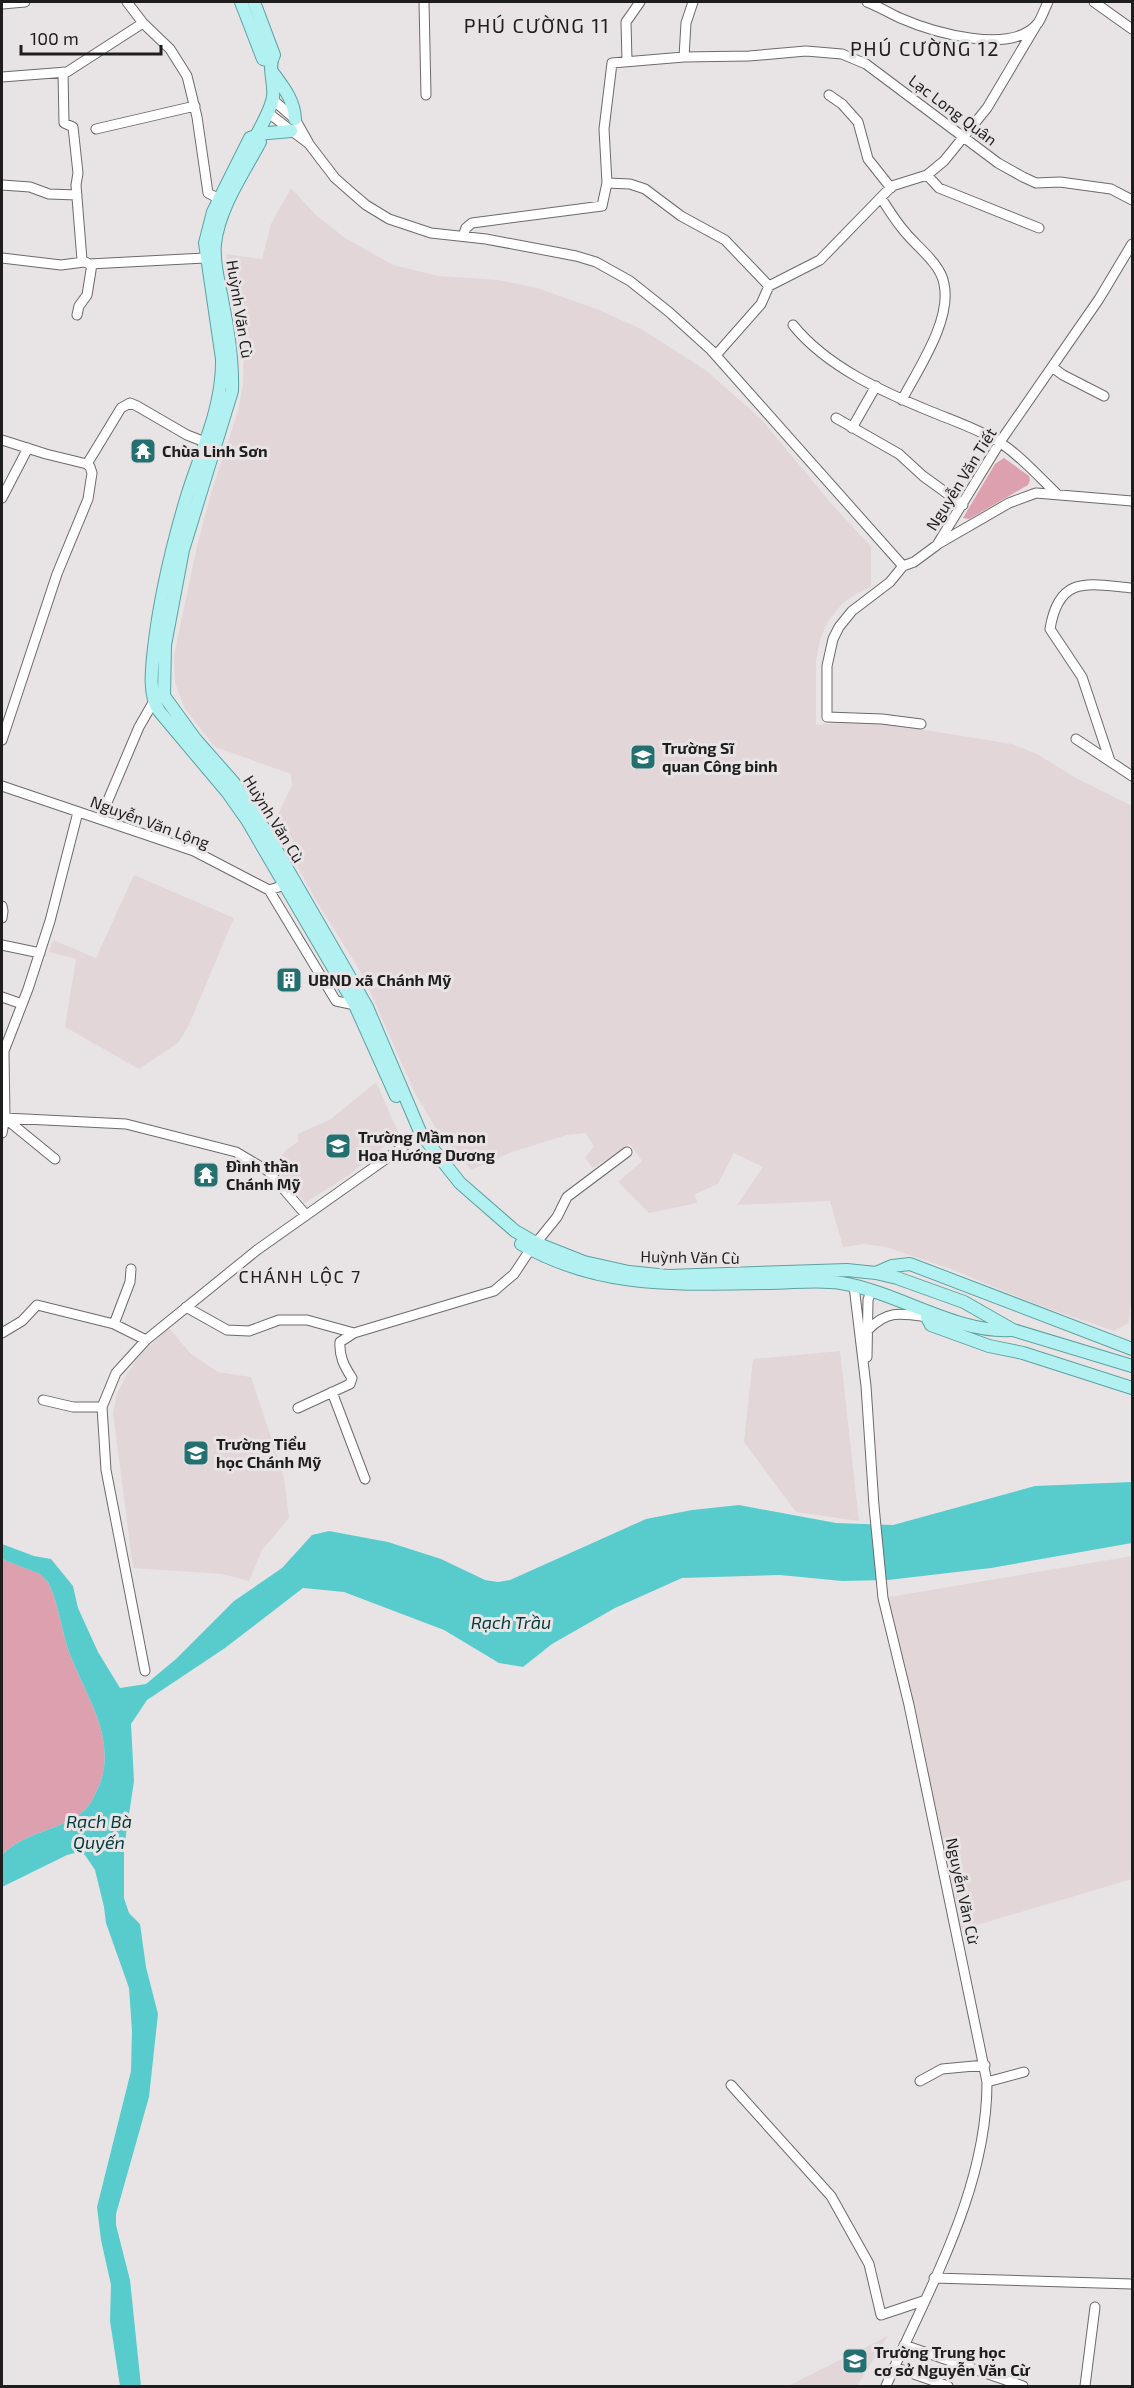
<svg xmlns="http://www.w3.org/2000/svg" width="1134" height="2388" font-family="'Exo 2',sans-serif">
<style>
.built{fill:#e2d6d8}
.green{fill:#dda0af}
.water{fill:#58cccd}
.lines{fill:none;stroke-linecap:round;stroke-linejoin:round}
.minor-casing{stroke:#6d6a6a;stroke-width:11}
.major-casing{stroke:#5da1a1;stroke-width:14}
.minor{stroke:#fff;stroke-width:9}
.major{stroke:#b2f1f1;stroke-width:12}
.labels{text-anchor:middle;stroke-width:6;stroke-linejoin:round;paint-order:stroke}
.street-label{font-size:16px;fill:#1f1e1e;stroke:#e8e4e5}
.poi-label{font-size:16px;font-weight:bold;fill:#1f1e1e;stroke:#e8e4e5;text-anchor:start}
.neighbourhood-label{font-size:18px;letter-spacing:1.5px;fill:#1f1e1e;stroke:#e8e4e5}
.water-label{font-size:18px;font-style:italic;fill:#023b3c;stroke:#e8e4e5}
.quarter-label{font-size:20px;letter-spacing:1.5px;fill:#1f1e1e;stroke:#e8e4e5}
</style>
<rect width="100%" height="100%" fill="#e8e4e5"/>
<path class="built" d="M 291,188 L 316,215 L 345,238 L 393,265 L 438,276 L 499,280 L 537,288 L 597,309 L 643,330 L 707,371 L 762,420 L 829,501 L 871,547 L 871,587 L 856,594 L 842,604 L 828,621 L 820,640 L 816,661 L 816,725 L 852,722 L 888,724 L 1012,744 L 1037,754 L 1076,778 L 1132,806 L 1132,1292 L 1129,1323 L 1114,1331 L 1038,1305 L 951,1269 L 886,1247 L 864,1244 L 843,1247 L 830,1201 L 737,1205 L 763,1167 L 734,1153 L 718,1184 L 695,1194 L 697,1203 L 649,1213 L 618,1182 L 642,1161 L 630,1144 L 593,1168 L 585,1158 L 594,1146 L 585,1133 L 567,1135 L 512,1152 L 471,1170 L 438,1132 L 415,1093 L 362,974 L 315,899 L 274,823 L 292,785 L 291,774 L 215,747 L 185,709 L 175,683 L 174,655 L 198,542 L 212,490 L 238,411 L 243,385 L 244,345 L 231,288 L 226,254 L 262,259 L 271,224 Z
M 134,875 L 234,918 L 188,1027 L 178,1043 L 139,1069 L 65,1027 L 76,959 L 49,952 L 53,940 L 96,958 Z
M 376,1082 L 399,1134 L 349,1175 L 305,1203 L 273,1166 L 286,1150 L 298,1142 L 298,1134 L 331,1119 Z
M 169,1328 L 191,1354 L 218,1372 L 251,1377 L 284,1477 L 289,1518 L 262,1550 L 249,1581 L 222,1574 L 133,1568 L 113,1413 L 117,1394 L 127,1374 L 140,1355 Z
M 840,1351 L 859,1521 L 796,1512 L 744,1442 L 753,1359 Z
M 1132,1556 L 1132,1879 L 957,1931 L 883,1598 Z
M 888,2336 L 857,2386 L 788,2386 Z"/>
<path class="green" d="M 1004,458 L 1029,476 L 1030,480 L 1028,485 L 969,519 L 963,518 L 995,464 Z
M 2,1559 L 41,1574 L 48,1582 C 59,1604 61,1629 69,1652 C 85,1695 118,1738 99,1786 C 95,1794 92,1803 85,1810 C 61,1831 25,1831 2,1855 Z"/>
<path class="water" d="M 1132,1482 L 1132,1543 L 991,1568 L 888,1580 L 842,1581 L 780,1575 L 682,1578 L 615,1608 L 552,1644 L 523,1667 L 499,1663 L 444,1630 L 344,1592 L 303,1588 L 225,1648 L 147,1700 L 131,1724 L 134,1781 L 124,1848 L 124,1898 L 129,1913 L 140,1924 L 146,1967 L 158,2014 L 149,2097 L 116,2214 L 116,2225 L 130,2280 L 141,2386 L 120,2386 L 110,2321 L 111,2285 L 101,2240 L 97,2207 L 131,2071 L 132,2031 L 129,1988 L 106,1923 L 104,1907 L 95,1870 L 85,1855 L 79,1852 L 67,1855 L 2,1887 L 2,1855 C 25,1831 61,1831 85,1810 C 92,1803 95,1794 99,1786 C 118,1738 85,1695 69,1652 C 61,1629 59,1604 48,1582 L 40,1574 L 2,1559 L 2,1544 L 34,1556 L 51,1559 L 73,1586 L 78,1608 L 98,1652 L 120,1688 L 146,1684 L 176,1659 L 234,1601 L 282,1568 L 312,1535 L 329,1531 L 388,1542 L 441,1559 L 485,1580 L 498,1582 L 510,1580 L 646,1519 L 692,1510 L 739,1505 L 836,1523 L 893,1525 L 1035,1486 Z"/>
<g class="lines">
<g class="minor-casing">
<path id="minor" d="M 127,2 L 143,23 L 170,49 L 187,76 L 197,117 L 208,193 L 225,202
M 424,2 L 426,95
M 867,2 C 878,6 889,13 900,18 C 932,32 1012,56 1038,23 C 1042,17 1045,8 1048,2
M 1094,2 L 1132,29
M 2,4 L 25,2
M 684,57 L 686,23 L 693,2
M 627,61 L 626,22 L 640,2
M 63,72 L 64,123 L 73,127 L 78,173 L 76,185 L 82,260 L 89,264 L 205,258
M 2,77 L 67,72 L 143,23
M 829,95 L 842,104 L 858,122 L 868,159 L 891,188
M 272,99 L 295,119 L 308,142
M 267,112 L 309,144 L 335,178 L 352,193 L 366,205 L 389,219 L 431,233 L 486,239 L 576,256 L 596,262 L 630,281 L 669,312 L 711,350 L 903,566
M 96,129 L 195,106
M 927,175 L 939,188 L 1039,228
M 607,183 L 630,184 L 645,189 L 681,216 L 725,240 L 769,286 L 820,260 L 892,186 L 927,175 L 944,161 L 987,108 L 1037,24
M 2,185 L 30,187 L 49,194 L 77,195
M 881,198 C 889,210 896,222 905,232 C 917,247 941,264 944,284 C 952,320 918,369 902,400
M 463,236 L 466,228 L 472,223 L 602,206 L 607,183 L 604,129 L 612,63 L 684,57 L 749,56 L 806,51 L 842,54 L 866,64 L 998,163 L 1023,177 L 1036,183 L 1060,182 L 1111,189 L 1132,200
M 2,258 L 61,265 L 84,262
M 77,315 L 79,306 L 87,295 L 92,264
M 793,325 C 827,367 883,392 932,412 C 954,421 978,429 999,442 C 1020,455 1039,477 1057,494
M 716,355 L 761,304 L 769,286
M 1052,367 L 1063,375 L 1104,396
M 836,418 L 899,454 L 923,476 L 963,505
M 852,428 L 876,386
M 2,440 L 46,454 L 87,464 L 121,408 L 130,403 L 137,406 L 187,435 L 205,442
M 2,498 L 28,448
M 938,544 L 1009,503 L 1036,493 L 1132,501
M 921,724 L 882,719 L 827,717 L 827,666 L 833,639 L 839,627 L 852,611 L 890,582 L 903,566 L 914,562 L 937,545 L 1002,439 L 1099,299 L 1132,244
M 1076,739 L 1132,776
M 2,740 L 57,574 L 88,499 L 92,473 L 90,467 L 87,464
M 1110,761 L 1082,677 L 1050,629 C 1059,574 1089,584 1132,588
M 2,786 L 194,851 L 269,890 L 285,885
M 100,819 L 139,727 L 154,701
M 269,890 L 336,1001 L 355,1005
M 2,906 L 3,911 L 2,918
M 2,945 L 40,953
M 2,997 L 22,1004
M 5,1118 L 126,1124 L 236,1152 L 268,1171 L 306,1215
M 6,1119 L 55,1159
M 2,1133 L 5,1118 L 4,1051 L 28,989 L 50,921 L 78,812
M 536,1243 L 557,1217 L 567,1197 L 627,1152
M 854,1286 L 866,1386 L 874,1506 L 883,1598 L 909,1705 L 987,2082 C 987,2191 928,2289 886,2386
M 186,1307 L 227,1330 L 249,1331 L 279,1320 L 307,1320 L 354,1333 L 494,1291 L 514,1274 L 530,1250
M 114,1324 L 130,1282 L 131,1269
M 868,1330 C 887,1310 901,1313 927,1317
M 2,1333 L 22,1321 L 37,1305 L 114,1324 L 146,1340
M 867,1357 L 868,1300 L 871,1291
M 332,1392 L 365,1479
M 43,1400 L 73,1407 L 102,1407
M 298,1408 L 350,1384 L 352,1378 C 344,1366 339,1356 340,1342 L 354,1333
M 145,1671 L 106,1470 L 102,1407 L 116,1373 L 146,1340 L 257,1250 L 421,1134
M 920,2081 L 942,2069 L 985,2065
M 987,2082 L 1024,2072
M 731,2085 L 831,2196 L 869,2264 L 881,2315 L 923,2301
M 934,2278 L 1132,2284
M 904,2345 L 1023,2386
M 894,2367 L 948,2386
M 1085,2386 L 1095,2307"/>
</g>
<g class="major-casing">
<path id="major" d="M 241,2 L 263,59 L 270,61
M 254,2 L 274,55 C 267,67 275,83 273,97 C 271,109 262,125 256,136 L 260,142 C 243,174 219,208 215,244 C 213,262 219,282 222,299 C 228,330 233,360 232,391 L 183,550 L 165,645 L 164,696 L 196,740 L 234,783 L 259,820 L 367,1007 L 421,1134 L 460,1183 L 515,1231 L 536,1243 L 584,1262 L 629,1272 L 668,1276 L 847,1270 L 876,1273 L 897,1278 L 964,1302 L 1013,1330 L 1132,1366
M 273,73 C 284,88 294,100 295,119
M 257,134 L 291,131
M 256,136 L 250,138 L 213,212 L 205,243 L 222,359 C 223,407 201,451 187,496 C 172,546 160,596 154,648 C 152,667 148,694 159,711 L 228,793 L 247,820 L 355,1005 L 396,1096
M 521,1244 C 602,1290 680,1284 769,1283 C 792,1283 818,1279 841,1283 C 898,1292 954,1333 1011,1330
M 876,1273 L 892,1266 L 910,1264 L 1132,1349
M 927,1317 L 931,1325 L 989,1346 L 1023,1353 L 1132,1388"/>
</g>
<use href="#minor" class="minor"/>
<use href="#major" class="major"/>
</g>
<defs>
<g id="temple-square" transform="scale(1.35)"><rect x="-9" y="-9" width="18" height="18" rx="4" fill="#247071" stroke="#e8e4e5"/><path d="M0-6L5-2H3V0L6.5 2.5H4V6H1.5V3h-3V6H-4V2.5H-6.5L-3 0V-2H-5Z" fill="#fff"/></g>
<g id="university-square" transform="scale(1.35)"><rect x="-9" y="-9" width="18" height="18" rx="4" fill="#247071" stroke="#e8e4e5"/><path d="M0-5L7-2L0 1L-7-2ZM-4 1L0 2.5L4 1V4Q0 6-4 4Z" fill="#fff"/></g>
<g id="building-square" transform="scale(1.35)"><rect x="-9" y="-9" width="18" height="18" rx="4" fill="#247071" stroke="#e8e4e5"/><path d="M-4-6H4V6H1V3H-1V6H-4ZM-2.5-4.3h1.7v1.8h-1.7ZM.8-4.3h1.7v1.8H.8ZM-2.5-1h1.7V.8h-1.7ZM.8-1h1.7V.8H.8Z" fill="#fff"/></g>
<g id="school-square" transform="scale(1.35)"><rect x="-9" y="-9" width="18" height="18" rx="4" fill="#247071" stroke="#e8e4e5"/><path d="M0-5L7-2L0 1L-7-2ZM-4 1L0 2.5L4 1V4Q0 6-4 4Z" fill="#fff"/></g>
</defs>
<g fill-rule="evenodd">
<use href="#temple-square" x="143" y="451"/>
<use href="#university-square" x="643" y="757"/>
<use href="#building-square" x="289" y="980"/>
<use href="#school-square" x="338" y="1146"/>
<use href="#temple-square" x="206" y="1175"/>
<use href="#school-square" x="196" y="1453"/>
<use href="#school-square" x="855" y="2361"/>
</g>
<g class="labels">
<g class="street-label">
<text transform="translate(953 110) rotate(37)" y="6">Lạc Long Quân</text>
<text transform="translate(240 309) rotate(81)" y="6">Huỳnh Văn Cù</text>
<text transform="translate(961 479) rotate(-58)" y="6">Nguyễn Văn Tiết</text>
<text transform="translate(274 819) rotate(58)" y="6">Huỳnh Văn Cù</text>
<text transform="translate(150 822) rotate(20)" y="6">Nguyễn Văn Lộng</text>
<text transform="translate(690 1257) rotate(1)" y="6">Huỳnh Văn Cù</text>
<text transform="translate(963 1891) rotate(78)" y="6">Nguyễn Văn Cừ</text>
</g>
<g class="poi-label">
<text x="162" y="457">Chùa Linh Sơn</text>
<text x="662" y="754">Trường Sĩ<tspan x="662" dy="18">quan Công binh</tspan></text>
<text x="308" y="986">UBND xã Chánh Mỹ</text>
<text x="358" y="1143">Trường Mầm non<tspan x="358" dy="18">Hoa Hướng Dương</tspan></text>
<text x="226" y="1172">Đình thần<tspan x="226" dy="18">Chánh Mỹ</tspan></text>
<text x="216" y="1450">Trường Tiểu<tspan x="216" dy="18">học Chánh Mỹ</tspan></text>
<text x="874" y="2358">Trường Trung học<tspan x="874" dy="18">cơ sở Nguyễn Văn Cừ</tspan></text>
</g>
<g class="neighbourhood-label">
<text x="300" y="1283">CHÁNH LỘC 7</text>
</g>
<g class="water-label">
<text x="511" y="1629">Rạch Trầu</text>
<text x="99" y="1828">Rạch Bà<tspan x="99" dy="21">Quyến</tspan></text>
</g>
<g class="quarter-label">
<text x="537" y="33">PHÚ CƯỜNG 11</text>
<text x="925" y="56">PHÚ CƯỜNG 12</text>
</g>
</g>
<rect width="1134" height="2388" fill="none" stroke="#1f1e1e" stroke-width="6"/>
<path d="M21 45v9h140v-9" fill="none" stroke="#1f1e1e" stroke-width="3"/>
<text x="30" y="45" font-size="18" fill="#1f1e1e" stroke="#e8e4e5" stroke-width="4.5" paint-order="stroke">100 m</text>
</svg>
